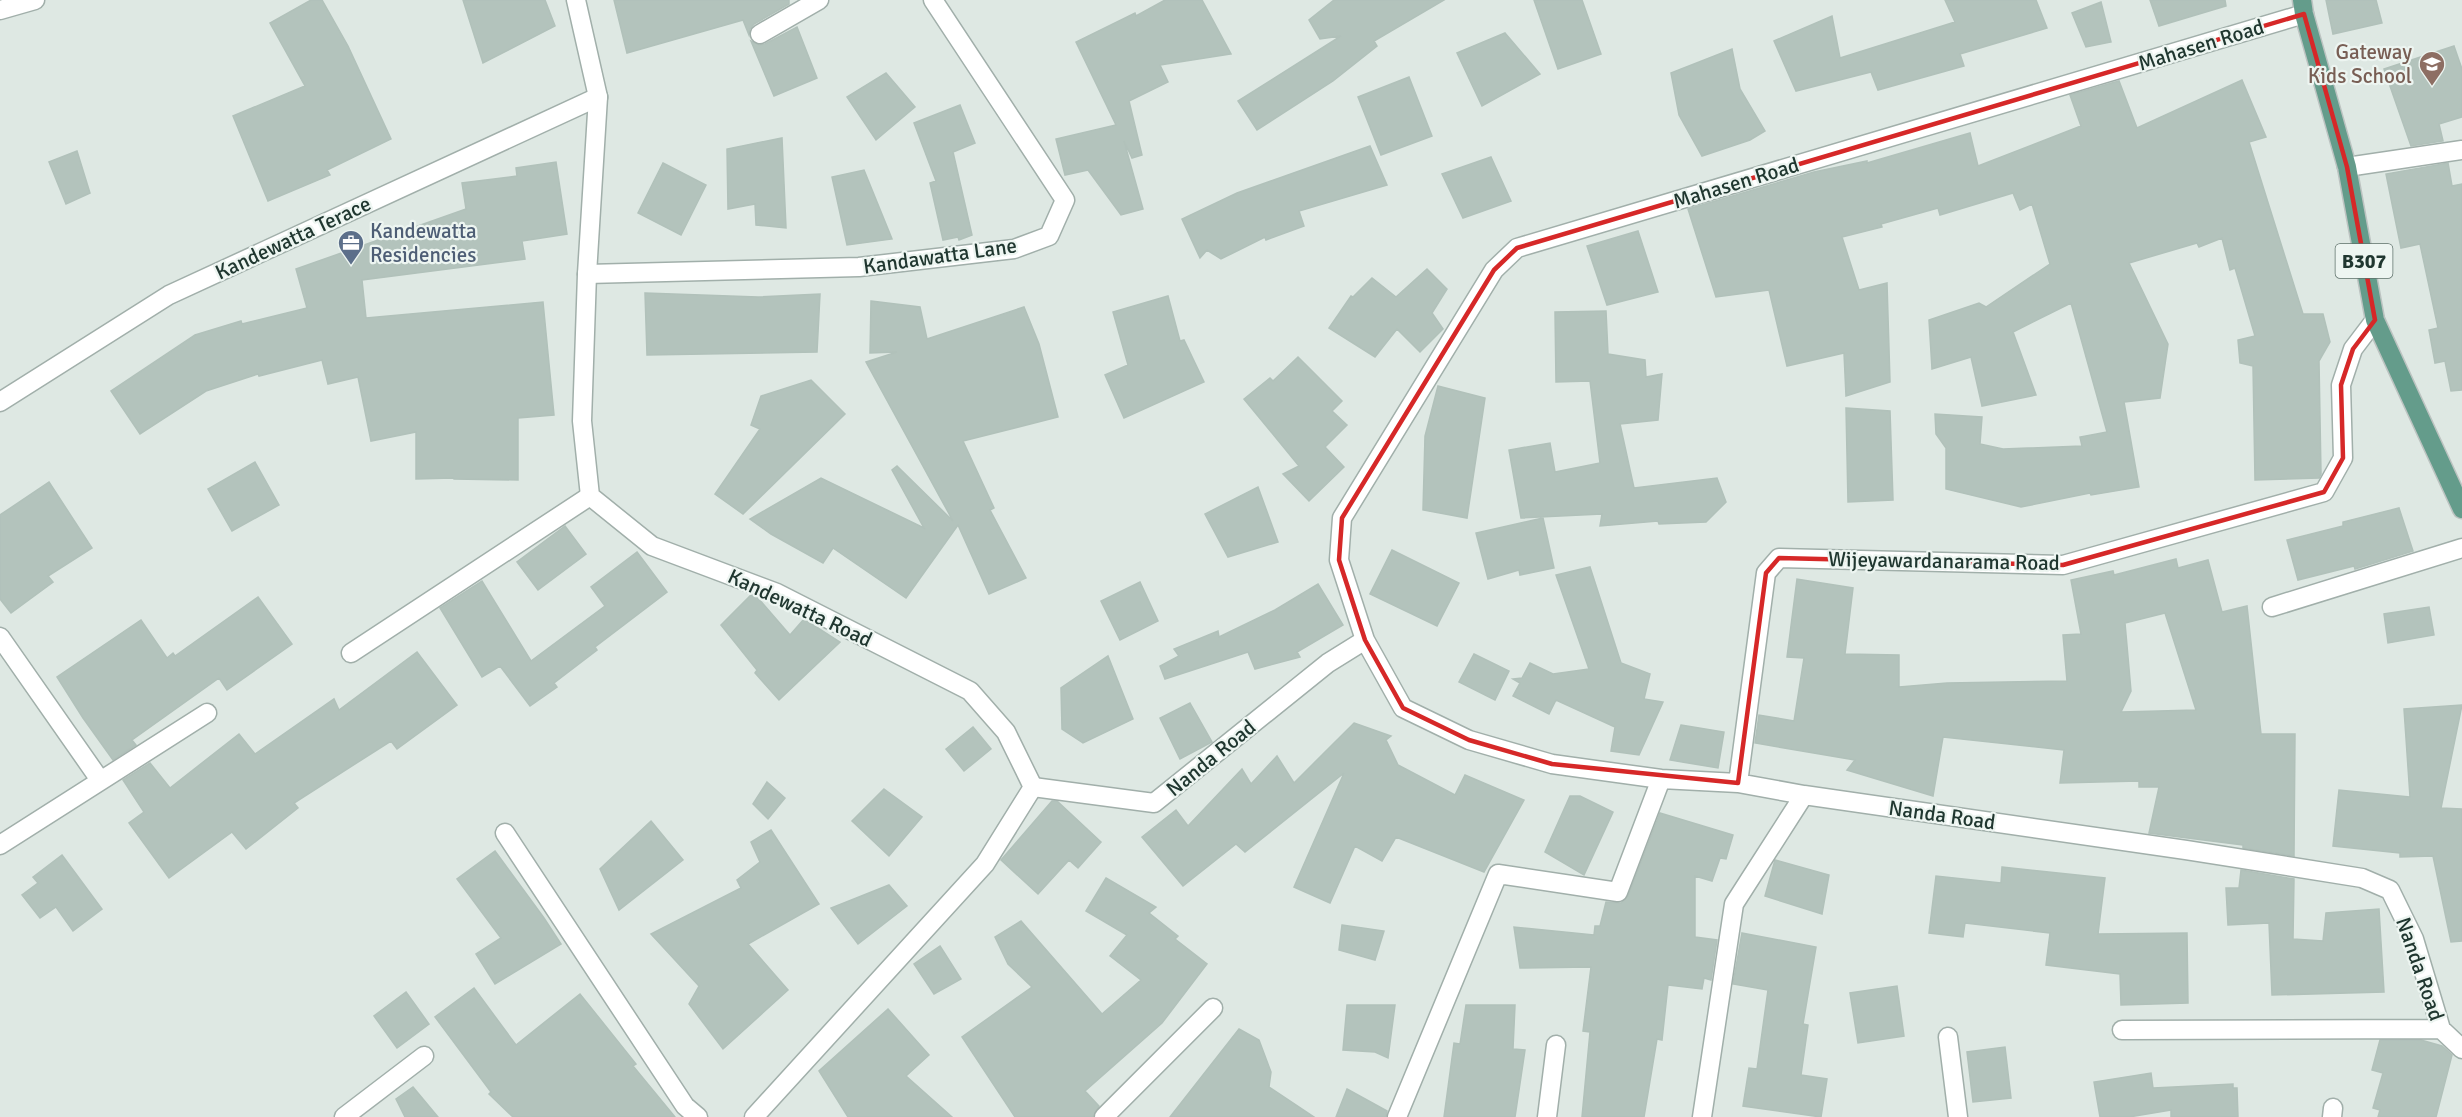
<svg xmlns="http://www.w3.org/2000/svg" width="2462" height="1117" font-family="Signika,sans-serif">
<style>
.building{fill:#b3c3bc;stroke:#b1c1ba;stroke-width:1.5;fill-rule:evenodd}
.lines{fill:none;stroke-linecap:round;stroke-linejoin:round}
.minor-casing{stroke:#a1afaa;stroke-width:21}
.tertiary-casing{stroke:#a1afaa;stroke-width:21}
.primary-casing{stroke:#bcc3c1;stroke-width:21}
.minor{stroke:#fff;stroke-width:18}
.tertiary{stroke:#fff;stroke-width:18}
.primary{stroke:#649c8b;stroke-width:18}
.marked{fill:none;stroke:#d62828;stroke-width:4.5;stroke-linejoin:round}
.labels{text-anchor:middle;stroke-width:4.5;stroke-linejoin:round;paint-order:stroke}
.shield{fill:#edf5f1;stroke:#5e706a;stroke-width:1.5}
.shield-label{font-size:20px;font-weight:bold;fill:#203730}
.street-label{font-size:21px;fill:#203730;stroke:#edf5f1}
.education-label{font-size:21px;fill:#785e54;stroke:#edf5f1;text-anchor:end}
.service-label{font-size:21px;fill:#4e5e75;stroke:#edf5f1;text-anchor:start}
</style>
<rect width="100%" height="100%" fill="#dee8e3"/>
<path class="building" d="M 311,0 L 322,0 L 348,46 L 391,139 L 327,170 L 330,175 L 268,201 L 233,116 L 305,86 L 270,23 Z
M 463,0 L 545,0 L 555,26 L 483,63 Z
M 614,0 L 789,0 L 789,4 L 754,24 L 750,29 L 749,35 L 743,20 L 627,53 Z
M 1165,0 L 1202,0 L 1231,54 L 1160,65 L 1168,82 L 1129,101 L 1142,155 L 1132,158 L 1124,141 L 1143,209 L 1121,215 L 1088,170 L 1065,175 L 1056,139 L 1116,125 L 1076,42 L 1135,13 L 1136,16 Z
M 1334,0 L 1444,0 L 1374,41 L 1377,46 L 1333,81 L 1257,130 L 1238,101 L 1341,36 L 1320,39 L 1309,20 Z
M 1534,0 L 1582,0 L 1601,54 L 1558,69 Z
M 1945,0 L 2036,0 L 2047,28 L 1960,54 L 1964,66 L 1878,90 L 1871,72 L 1796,91 L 1774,41 L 1832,16 L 1840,58 L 1955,22 Z
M 2150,0 L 2225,0 L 2226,6 L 2159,26 Z
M 2326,0 L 2376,0 L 2382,23 L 2333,34 Z
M 2101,2 L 2111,42 L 2086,47 L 2072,13 Z
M 797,27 L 817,78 L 774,96 L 751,41 L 759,45 L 765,44 Z
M 1505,33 L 1540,74 L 1482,106 L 1457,53 Z
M 2454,46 L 2462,69 L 2462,117 L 2439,124 L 2443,141 L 2411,146 L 2384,69 Z
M 1732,49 L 1740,89 L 1765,131 L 1750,140 L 1702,156 L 1679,115 L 1671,73 Z
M 886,73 L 915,107 L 876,140 L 847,97 Z
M 1409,77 L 1432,136 L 1381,155 L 1358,97 Z
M 2242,80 L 2266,137 L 2249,142 L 2303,314 L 2323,314 L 2330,342 L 2319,361 L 2321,474 L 2319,478 L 2255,480 L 2253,366 L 2240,363 L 2238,340 L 2255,336 L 2235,268 L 2230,270 L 2222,238 L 2199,247 L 2197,243 L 2129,263 L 2168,344 L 2160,398 L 2124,402 L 2139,487 L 2091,495 L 2090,493 L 2021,507 L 1946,489 L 1946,448 L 1936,434 L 1935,414 L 1982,417 L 1980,444 L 2003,449 L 2082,446 L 2080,437 L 2107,432 L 2071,303 L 2013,332 L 2036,395 L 1982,406 L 1971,357 L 1932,369 L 1929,320 L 1979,303 L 1986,307 L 2050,264 L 2032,204 L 2020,210 L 2013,193 L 1940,215 L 1938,208 L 1881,224 L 1882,227 L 1842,237 L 1859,290 L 1887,283 L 1890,382 L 1846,396 L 1844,353 L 1787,366 L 1769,290 L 1716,297 L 1688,209 L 1814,172 L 1867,161 L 1867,163 L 1970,133 L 1978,166 L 2081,126 L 2070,95 L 2119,81 L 2137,128 Z
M 960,105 L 975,143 L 953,152 L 972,235 L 959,240 L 958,237 L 943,240 L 930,183 L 936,181 L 914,123 Z
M 782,138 L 786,228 L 756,225 L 755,204 L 728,209 L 727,149 Z
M 1370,146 L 1387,185 L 1299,211 L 1304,226 L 1266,240 L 1265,237 L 1221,259 L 1207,250 L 1200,258 L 1182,219 L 1237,193 Z
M 77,151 L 90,193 L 66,204 L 49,162 Z
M 1491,157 L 1511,201 L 1463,218 L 1442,174 Z
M 556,162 L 567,234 L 522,241 L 525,259 L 362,280 L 366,318 L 543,302 L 554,415 L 518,418 L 518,480 L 454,479 L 453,478 L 416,479 L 416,432 L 371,441 L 358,377 L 328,384 L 322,360 L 259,376 L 258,374 L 206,391 L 140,434 L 111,391 L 195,335 L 241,321 L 242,324 L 307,308 L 296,269 L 466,209 L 462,183 L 517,176 L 516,168 Z
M 663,163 L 706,185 L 681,235 L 638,213 Z
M 2448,163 L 2452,186 L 2462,184 L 2462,390 L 2451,391 L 2445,361 L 2435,363 L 2429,330 L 2438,328 L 2420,244 L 2401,248 L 2386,174 Z
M 864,170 L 892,239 L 847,245 L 832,177 Z
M 1638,231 L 1658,292 L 1607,305 L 1587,246 Z
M 1427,269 L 1447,289 L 1432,313 L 1443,329 L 1420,352 L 1397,329 L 1375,357 L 1329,328 L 1351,296 L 1353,297 L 1372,278 L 1396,297 Z
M 645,293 L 758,297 L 820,294 L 817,352 L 647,355 Z
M 1168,296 L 1180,341 L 1184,340 L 1204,382 L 1124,418 L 1105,375 L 1128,365 L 1113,312 Z
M 871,301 L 920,307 L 927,339 L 1024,307 L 1039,344 L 1058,417 L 963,441 L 994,508 L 990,510 L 1026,578 L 989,594 L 958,525 L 906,598 L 833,548 L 823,563 L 771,534 L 750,519 L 821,478 L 924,528 L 892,470 L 897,466 L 953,521 L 866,362 L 897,352 L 870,353 Z
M 1606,311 L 1608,354 L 1645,360 L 1646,377 L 1662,374 L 1658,420 L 1620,424 L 1634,488 L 1717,478 L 1726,502 L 1706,522 L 1659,524 L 1658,521 L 1600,526 L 1602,514 L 1521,518 L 1509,450 L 1550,443 L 1555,472 L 1600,463 L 1590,381 L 1556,382 L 1555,312 Z
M 1298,357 L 1342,401 L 1332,411 L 1347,425 L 1325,447 L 1344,467 L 1309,501 L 1283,474 L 1299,466 L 1244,399 L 1270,378 L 1273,381 Z
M 811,380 L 845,414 L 743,514 L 715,494 L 760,429 L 751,425 L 761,396 Z
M 1438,386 L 1485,398 L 1467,518 L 1423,510 L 1425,436 Z
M 1846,408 L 1890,411 L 1893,500 L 1848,502 Z
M 255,462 L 279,505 L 232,531 L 208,489 Z
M 49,482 L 92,548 L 48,576 L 53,582 L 11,613 L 0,599 L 0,515 Z
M 1258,487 L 1278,542 L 1228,557 L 1205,514 Z
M 2399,508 L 2413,551 L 2355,569 L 2354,566 L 2298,580 L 2287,540 L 2343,526 L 2343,522 Z
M 1543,518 L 1554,568 L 1520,575 L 1519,570 L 1488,579 L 1476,533 Z
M 565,526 L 586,554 L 538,590 L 517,562 Z
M 1392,550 L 1459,583 L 1437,626 L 1370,594 Z
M 637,552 L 667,592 L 595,647 L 597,650 L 554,683 L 557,687 L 530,706 L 500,666 L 482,677 L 440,608 L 482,581 L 531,661 L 605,606 L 591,587 Z
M 2176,559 L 2178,568 L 2208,560 L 2222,612 L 2247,606 L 2261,734 L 2295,734 L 2294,856 L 2243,848 L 2243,845 L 2149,833 L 2159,787 L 2139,787 L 2139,781 L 2060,783 L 2064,750 L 1943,737 L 1933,796 L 1847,770 L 1855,760 L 1755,743 L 1759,715 L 1794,721 L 1804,658 L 1787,657 L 1797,579 L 1853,588 L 1845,654 L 1899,655 L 1899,687 L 1947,683 L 2067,681 L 2063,635 L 2081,634 L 2071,580 L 2113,571 L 2114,575 ZM 2165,613 L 2196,710 L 2121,712 L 2131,691 L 2125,623 Z
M 1590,567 L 1621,663 L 1650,674 L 1644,699 L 1663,702 L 1639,755 L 1611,751 L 1615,727 L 1556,700 L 1549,714 L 1513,696 L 1520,683 L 1513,679 L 1522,678 L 1530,663 L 1553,674 L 1589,669 L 1556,575 Z
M 1140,582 L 1158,621 L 1120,640 L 1101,601 Z
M 1318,584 L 1343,625 L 1297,652 L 1300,657 L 1255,669 L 1248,652 L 1165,679 L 1160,666 L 1179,656 L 1174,649 L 1218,631 L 1219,637 L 1275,610 Z
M 751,595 L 758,598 L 790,635 L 804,619 L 840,642 L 779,700 L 755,673 L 757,670 L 721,625 Z
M 258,597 L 292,644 L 227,690 L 219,678 L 132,740 L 136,745 L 113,760 L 83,718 L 57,677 L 141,620 L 167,658 L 173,653 L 175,656 Z
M 2429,607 L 2434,635 L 2388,643 L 2384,614 Z
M 417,652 L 457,705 L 397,749 L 391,741 L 294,803 L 298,808 L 246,849 L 232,832 L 169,878 L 129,823 L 144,812 L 123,780 L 150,763 L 170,788 L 239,734 L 255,754 L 334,699 L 339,710 Z
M 1474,654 L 1509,671 L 1495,700 L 1459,682 Z
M 1108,656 L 1133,719 L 1083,743 L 1062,729 L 1061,688 Z
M 1190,703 L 1212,742 L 1180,759 L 1160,718 Z
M 2462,705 L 2441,808 L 2462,809 L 2462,941 L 2451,942 L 2433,856 L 2400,857 L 2400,853 L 2333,846 L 2339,790 L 2410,797 L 2404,709 Z
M 1354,723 L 1391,736 L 1386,740 L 1398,765 L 1455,795 L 1465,775 L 1524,800 L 1484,872 L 1396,837 L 1382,861 L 1355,846 L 1330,903 L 1294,887 L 1344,773 L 1245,852 L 1236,844 L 1183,886 L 1142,837 L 1176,810 L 1188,826 L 1242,769 L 1251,784 L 1277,756 L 1294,783 Z
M 1681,725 L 1724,732 L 1718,768 L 1670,760 Z
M 973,727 L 991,749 L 964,771 L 946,749 Z
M 767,782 L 785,798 L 768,819 L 753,804 Z
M 884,789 L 922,817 L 889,856 L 852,821 Z
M 1570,796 L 1580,796 L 1613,812 L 1584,875 L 1545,852 Z
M 1052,801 L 1057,801 L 1101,842 L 1078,868 L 1069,860 L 1038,894 L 1001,860 Z
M 1660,813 L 1733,835 L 1726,859 L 1720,858 L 1712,881 L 1695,876 L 1695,937 L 1717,940 L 1711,980 L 1704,978 L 1702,989 L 1668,985 L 1662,1040 L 1657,1039 L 1644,1117 L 1582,1117 L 1590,1032 L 1583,1031 L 1591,967 L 1520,968 L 1514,927 L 1594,935 L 1595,926 L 1600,926 L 1606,902 L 1621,903 L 1628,896 Z
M 651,821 L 683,860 L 619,910 L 600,869 Z
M 771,830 L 819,904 L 748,944 L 788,990 L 723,1049 L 689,1004 L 699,986 L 651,934 L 741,888 L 737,880 L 760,862 L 751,842 Z
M 495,851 L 544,918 L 561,944 L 495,984 L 476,954 L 501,938 L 457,879 Z
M 62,855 L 102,909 L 73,931 L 56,907 L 40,918 L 22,895 L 38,883 L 33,877 Z
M 1775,860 L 1829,875 L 1822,914 L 1765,896 Z
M 2002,867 L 2105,878 L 2098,934 L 2187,933 L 2188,1003 L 2121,1005 L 2120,974 L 2046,965 L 2050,933 L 1965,923 L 1963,937 L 1929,933 L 1936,876 L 2001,883 Z
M 2241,870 L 2294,879 L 2293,939 L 2323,941 L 2326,913 L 2379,909 L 2384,992 L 2272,995 L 2269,923 L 2228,925 L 2226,888 L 2239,888 Z
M 1106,878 L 1156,907 L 1149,913 L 1178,936 L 1175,939 L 1207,964 L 1162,1023 L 1085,1091 L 1099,1106 L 1093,1117 L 1015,1117 L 962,1037 L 1032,987 L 1008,964 L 995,937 L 1021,921 L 1102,1014 L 1141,980 L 1110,956 L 1127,935 L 1086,911 Z
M 889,885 L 907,906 L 858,944 L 831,908 Z
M 1342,925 L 1384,931 L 1375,960 L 1339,950 Z
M 1742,933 L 1816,947 L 1803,1024 L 1808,1025 L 1801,1075 L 1827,1079 L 1821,1117 L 1743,1106 L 1749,1068 L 1757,1069 L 1768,990 L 1733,984 Z
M 940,946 L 961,979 L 934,994 L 914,964 Z
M 1897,986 L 1904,1036 L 1858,1043 L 1850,993 Z
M 474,988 L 516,1045 L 580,994 L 636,1064 L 633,1066 L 675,1117 L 513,1117 L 489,1094 L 491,1092 L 435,1017 Z
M 406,992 L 429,1024 L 397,1048 L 374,1016 Z
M 1347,1005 L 1395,1005 L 1388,1058 L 1375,1052 L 1343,1050 Z
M 1466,1005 L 1515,1005 L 1513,1049 L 1525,1050 L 1515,1117 L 1444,1117 L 1454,1043 L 1460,1044 Z
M 888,1009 L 929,1055 L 906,1076 L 952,1117 L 848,1117 L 819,1071 Z
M 1239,1029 L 1259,1040 L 1271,1072 L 1269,1087 L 1314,1117 L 1170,1117 Z
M 2380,1040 L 2421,1040 L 2442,1046 L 2452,1055 L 2436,1117 L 2378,1117 L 2380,1110 L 2373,1108 L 2383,1073 L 2372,1070 Z
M 2005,1047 L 2011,1098 L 1973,1102 L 1967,1052 Z
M 2151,1073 L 2153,1088 L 2233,1084 L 2233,1088 L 2237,1088 L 2238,1117 L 2171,1117 L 2171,1110 L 2129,1117 L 2100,1117 L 2094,1082 Z
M 413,1087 L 438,1117 L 405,1117 L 396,1099 Z
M 1347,1089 L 1387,1111 L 1386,1117 L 1336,1117 Z"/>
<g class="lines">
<g class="minor-casing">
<path id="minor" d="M 0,10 L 35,0
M 2304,14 L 1517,248 L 1494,270 L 1342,518 L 1339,560 L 1365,640 L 1403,708 L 1469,740 L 1552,764 L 1661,779 L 1738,783 L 1804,795 L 2186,850 L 2362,878 L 2390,890 L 2414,939 L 2441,1029 L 2462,1049
M 760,34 L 819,0
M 2347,167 L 2462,150
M 587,274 L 859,267 L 1014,249 L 1049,236 L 1065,200 L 933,0
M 0,402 L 169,295 L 598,97
M 2272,607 L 2462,548
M 0,637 L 100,780
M 351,653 L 590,496
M 1738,783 L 1766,573 L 1779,558 L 2063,565 L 2324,492 L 2343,458 L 2341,385 L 2353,349 L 2375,320
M 1033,787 L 1154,803 L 1328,663 L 1365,640
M 505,833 L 685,1106 L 698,1117
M 0,845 L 207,713
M 2122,1030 L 2441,1029
M 1948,1037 L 1958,1117
M 344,1117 L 424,1056
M 1104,1117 L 1213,1008
M 1397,1117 L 1498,874 L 1618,892 L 1661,779
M 1547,1117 L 1556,1045
M 1702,1117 L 1734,904 L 1804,795
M 2332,1117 L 2333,1108"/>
</g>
<g class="tertiary-casing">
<path id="tertiary" d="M 576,0 L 598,97 L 587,274 L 582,421 L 590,496 L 652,546 L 777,593 L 970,691 L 1006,732 L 1033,787 L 985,864 L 754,1117"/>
</g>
<g class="primary-casing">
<path id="primary" d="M 2302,0 L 2304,14 L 2347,167 L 2375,320 L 2462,509"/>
</g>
<use href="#minor" class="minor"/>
<use href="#tertiary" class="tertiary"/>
<use href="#primary" class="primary"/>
</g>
<path class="marked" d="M 2304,14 L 2347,167 L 2375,320 L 2353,349 L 2341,385 L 2343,458 L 2324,492 L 2063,565 L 1779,558 L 1766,573 L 1738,783 L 1552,764 L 1469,740 L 1403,708 L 1365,640 L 1339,560 L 1342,518 L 1494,270 L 1517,248 Z"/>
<defs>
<g id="school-pin" transform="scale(1.35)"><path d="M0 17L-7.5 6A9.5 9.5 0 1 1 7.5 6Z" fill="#8d6e63" stroke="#edf5f1"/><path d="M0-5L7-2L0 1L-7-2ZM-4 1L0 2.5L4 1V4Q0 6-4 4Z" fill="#fff"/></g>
<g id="office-pin" transform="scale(1.35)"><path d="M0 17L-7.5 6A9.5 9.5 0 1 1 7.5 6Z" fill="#5c6f8a" stroke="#edf5f1"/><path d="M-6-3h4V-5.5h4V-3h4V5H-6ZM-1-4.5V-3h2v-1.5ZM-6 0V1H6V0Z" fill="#fff"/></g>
</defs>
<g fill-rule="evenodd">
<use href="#school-pin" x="2432" y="64"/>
<use href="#office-pin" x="351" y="243"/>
</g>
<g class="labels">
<rect class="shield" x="2335.5" y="244" width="57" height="34" rx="4.5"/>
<g class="shield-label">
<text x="2364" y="268">B307</text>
</g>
<g class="street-label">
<text transform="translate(2201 45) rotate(-17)" y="7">Mahasen Road</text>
<text transform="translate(1736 183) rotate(-17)" y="7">Mahasen Road</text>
<text transform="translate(293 238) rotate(-25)" y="7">Kandewatta Terace</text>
<text transform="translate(940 256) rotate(-8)" y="7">Kandawatta Lane</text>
<text transform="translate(1944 561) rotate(1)" y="7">Wijeyawardanarama Road</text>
<text transform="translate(800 608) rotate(25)" y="7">Kandewatta Road</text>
<text transform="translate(1211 758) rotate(-39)" y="7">Nanda Road</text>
<text transform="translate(1942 815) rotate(8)" y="7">Nanda Road</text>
<text transform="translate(2420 969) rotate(71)" y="7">Nanda Road</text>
</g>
<g class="education-label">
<text x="2412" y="59">Gateway<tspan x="2412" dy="24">Kids School</tspan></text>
</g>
<g class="service-label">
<text x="370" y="238">Kandewatta<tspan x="370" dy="24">Residencies</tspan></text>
</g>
</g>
</svg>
